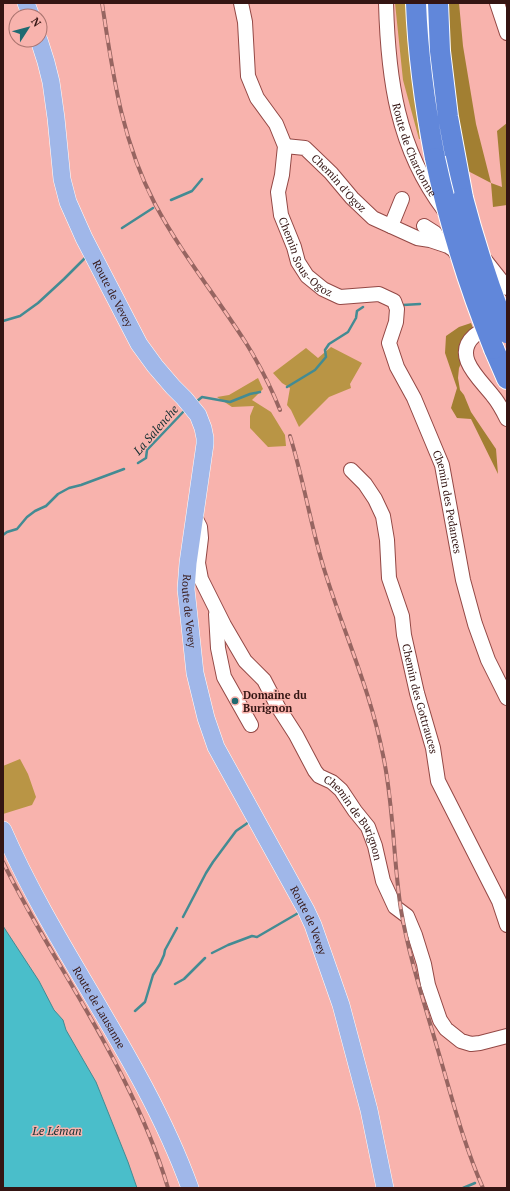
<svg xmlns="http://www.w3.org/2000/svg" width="510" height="1191" font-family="'PT Serif',serif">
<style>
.green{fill:#b99545}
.forest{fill:#a27f32}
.water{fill:#4abeca;stroke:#438b93}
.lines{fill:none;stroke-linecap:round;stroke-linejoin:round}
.stream{stroke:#438b93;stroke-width:2.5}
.minor-casing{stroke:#934845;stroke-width:16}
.major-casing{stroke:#fff;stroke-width:18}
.highway-casing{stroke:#fff;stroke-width:22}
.minor{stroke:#fff;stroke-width:14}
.major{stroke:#a0b7e9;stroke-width:17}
.highway{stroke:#6187da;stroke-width:20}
.rail-casing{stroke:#976561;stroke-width:4}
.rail{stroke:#f8b3ad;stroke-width:2.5;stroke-dasharray:8;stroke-linecap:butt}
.highway-bridge-casing{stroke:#fff;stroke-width:22;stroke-linecap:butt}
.highway-bridge{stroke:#6187da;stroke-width:20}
.poi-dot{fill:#1e6a71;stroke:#f8b3ad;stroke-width:1.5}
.labels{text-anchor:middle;stroke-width:3;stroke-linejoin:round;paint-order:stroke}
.street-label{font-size:11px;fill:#341513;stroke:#f8b3ad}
.poi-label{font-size:11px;font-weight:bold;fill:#341513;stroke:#f8b3ad;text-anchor:start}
.water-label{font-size:12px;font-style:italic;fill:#142e31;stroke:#f8b3ad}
</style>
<rect width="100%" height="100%" fill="#f8b3ad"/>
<path class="green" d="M 395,3 L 406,3 L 409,55 L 420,139 L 419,139 L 403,80 Z
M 331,347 L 362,363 L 350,384 L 351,388 L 329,397 L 299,427 L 291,410 L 287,405 L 290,388 L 282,383 L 273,373 L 306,348 L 318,358 Z
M 258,378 L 263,389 L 252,400 L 271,412 L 285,435 L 286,446 L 268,447 L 250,428 L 250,416 L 254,406 L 232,407 L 217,397 L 229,395 Z
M 20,759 L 28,774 L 36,797 L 32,805 L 3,814 L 3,766 Z"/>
<path class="forest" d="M 447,3 L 459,3 L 463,46 L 476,124 L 491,183 L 502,187 L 497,131 L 507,123 L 507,205 L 493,207 L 491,183 L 466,170 L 451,74 Z
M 471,323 L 475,333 L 459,368 L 458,378 L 460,390 L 464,395 L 471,412 L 496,449 L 498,474 L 471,419 L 457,418 L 451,408 L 457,388 L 445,353 L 446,336 L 459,327 Z"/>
<path class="water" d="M 3,926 L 39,981 L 54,1010 L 63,1020 L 66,1030 L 96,1082 L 128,1162 L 137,1188 L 3,1188 Z"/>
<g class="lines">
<path class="stream" d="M 171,200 L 192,191 L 202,179
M 122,228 L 153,208
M 403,305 L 420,304
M 3,321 L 20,316 L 38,303 L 64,279 L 86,257
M 287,387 L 315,370 L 326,357 L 325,350 L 329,344 L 348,332 L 356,318 L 357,311 L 363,307
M 196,402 L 202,397 L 230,402 L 250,394 L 260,392
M 138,463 L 146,458 L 147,450 L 185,410
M 3,535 L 7,532 L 17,529 L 27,517 L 35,511 L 46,506 L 58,494 L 69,488 L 81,485 L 124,469
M 183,917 L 206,873 L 213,862 L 236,831 L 249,822
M 212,953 L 228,945 L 252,936 L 257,937 L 300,912
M 175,984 L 184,979 L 205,958
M 135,1011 L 145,1002 L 153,975 L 160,964 L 164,955 L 165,950 L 177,928
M 463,1188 L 475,1183"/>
<g class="minor-casing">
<g id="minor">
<path id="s1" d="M 241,3 L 245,22 L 248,76 L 257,98 L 276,124 L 285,146 L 282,175 L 278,192 L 281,215 L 294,247 L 298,262 L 307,276 L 323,289 L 340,297 L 379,294 L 394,301 L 397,309 L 396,322 L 389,343 L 397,367 L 414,398 L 442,465 L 463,580 L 475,624 L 488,660 L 507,698"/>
<path id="s2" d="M 386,3 C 388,78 397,148 444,210"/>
<path d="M 497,3 L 507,33"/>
<path id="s3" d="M 285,146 L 305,148 L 331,173 L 352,198 L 373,218 L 417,238 L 430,240 L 448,246 L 454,250 L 460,259"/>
<path d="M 391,226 L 402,199"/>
<path d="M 424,226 L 435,233 L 440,243"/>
<path d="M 485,260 L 507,288"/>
<path d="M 493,325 C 486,328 480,331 474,336 C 452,356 480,379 493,396 C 499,403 503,411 507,419"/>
<path id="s4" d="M 351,470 L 365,484 L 375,499 L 383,516 L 387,540 L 389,578 L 402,616 L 404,635 L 417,693 L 433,748 L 438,781 L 499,901 L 507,925"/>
<path id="s5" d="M 195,517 L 200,527 L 201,538 L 198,563 L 201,579 L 224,625 L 245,661 L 264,680 L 278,707 L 296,735 L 315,771 L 319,776 L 332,782 L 341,790 L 355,811 L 368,827 L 375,846 L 383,881 L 395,907 L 407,916 L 415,935 L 424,964 L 428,985 L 440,1020 L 446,1029 L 461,1041 L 471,1044 L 480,1043 L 507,1036"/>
<path d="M 216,614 L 218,648 L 224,677 L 251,725"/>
</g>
</g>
<g class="major-casing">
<g id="major">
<path d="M 26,3 L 31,16"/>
<path id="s6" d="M 39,40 L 46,62 L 51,82 L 56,118 L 62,179 L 68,202 L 84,238 L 139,344 L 155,366 L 173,387 L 184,398 L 198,415 L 203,428 L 205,438 L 205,444 L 188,563 L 186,589 L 195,673 L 206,718 L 216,747 L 306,910 L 313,925 L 341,1005 L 369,1110 L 385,1188"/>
<path id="s7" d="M 3,830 C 57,954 144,1061 190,1188"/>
</g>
</g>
<g class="highway-casing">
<path id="highway" d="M 416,3 C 418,55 425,106 435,158
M 438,3 L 440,51 L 448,117 L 463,198
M 494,349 L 507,379"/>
</g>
<use href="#minor" class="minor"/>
<use href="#major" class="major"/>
<use href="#highway" class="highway"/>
<g class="rail-casing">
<path id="rail" d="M 102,3 C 113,74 121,139 155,204 C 181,253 216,296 246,343 C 259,364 271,387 280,410
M 290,436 C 304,481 311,528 325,572 C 344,633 371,692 383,755 C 394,806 393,859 401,910 C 409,957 424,1002 437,1047 C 451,1094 463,1143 483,1188
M 3,862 C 40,938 88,1006 125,1082 C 142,1116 157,1151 168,1188"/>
</g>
<use href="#rail" class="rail"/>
<g class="highway-bridge-casing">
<path id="highway-bridge" d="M 435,158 C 449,223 469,287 494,349
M 463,198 C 475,244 490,289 507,333"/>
</g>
<use href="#highway-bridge" class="highway-bridge"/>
</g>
<circle class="poi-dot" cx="235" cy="701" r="4"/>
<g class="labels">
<g class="street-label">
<text dy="4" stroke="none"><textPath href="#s2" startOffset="151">Route de Chardonne</textPath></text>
<text dy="4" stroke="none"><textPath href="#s3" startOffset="69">Chemin d'Ogoz</textPath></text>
<text dy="4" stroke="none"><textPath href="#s1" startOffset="273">Chemin Sous-Ogoz</textPath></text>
<text dy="4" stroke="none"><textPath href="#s6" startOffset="267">Route de Vevey</textPath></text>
<text dy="4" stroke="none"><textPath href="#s1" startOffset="599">Chemin des Pedances</textPath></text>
<text dy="4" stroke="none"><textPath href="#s6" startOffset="615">Route de Vevey</textPath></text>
<text dy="4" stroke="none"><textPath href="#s4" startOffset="244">Chemin des Gottrauces</textPath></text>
<text dy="4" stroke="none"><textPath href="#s5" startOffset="351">Chemin de Burignon</textPath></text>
<text dy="4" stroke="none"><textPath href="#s6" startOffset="951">Route de Vevey</textPath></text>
<text dy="4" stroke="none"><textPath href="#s7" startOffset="202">Route de Lausanne</textPath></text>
</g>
<g class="poi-label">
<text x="243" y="699">Domaine du<tspan x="243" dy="13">Burignon</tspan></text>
</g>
<g class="water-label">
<text transform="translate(156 430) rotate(-49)" y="4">La Salenche</text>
<text x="57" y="1135">Le Léman</text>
</g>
</g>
<rect width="510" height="1191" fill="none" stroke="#341513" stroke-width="8"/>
<g transform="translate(28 28) rotate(54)"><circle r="19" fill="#f8b3ad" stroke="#aa746f"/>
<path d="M0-3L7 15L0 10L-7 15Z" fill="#1e6a71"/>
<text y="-6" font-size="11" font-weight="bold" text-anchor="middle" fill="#341513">N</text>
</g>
</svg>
